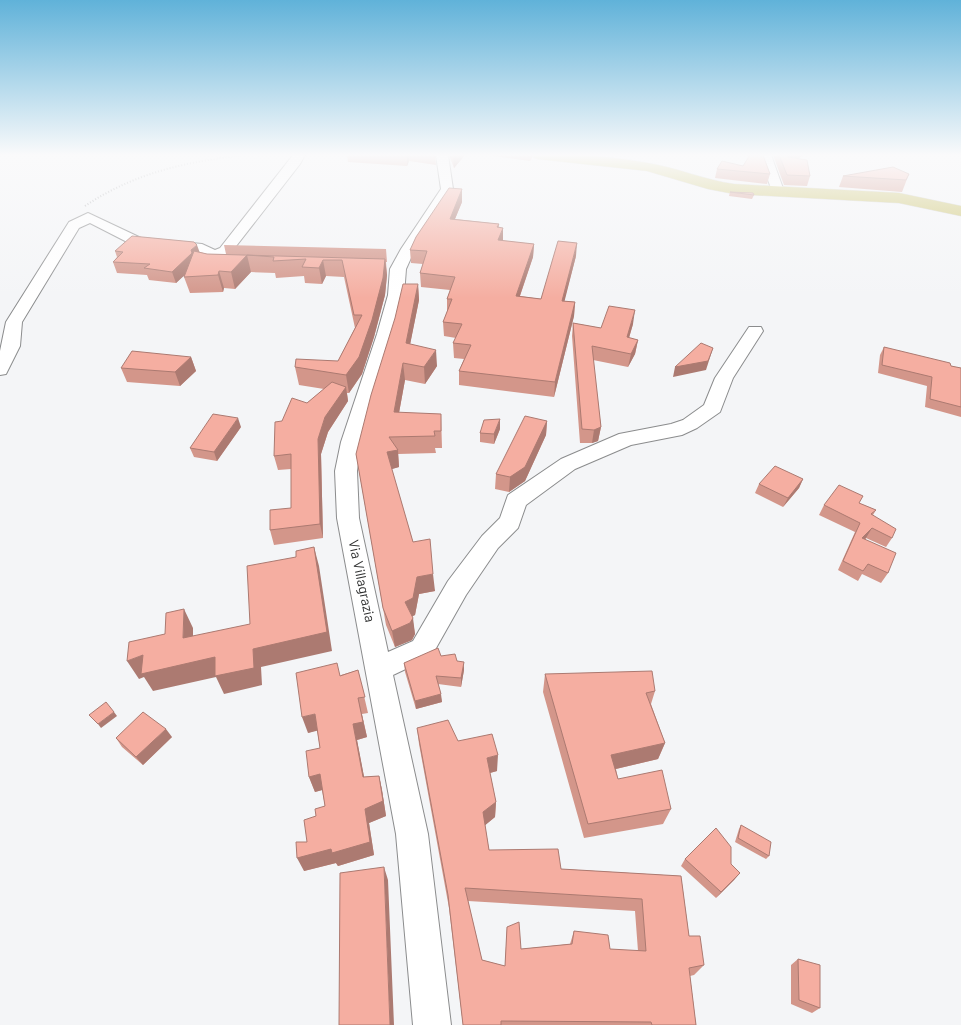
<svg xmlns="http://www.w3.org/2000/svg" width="961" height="1025" font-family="Barlow,sans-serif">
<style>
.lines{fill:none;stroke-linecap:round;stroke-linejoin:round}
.minor-casing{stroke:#8b8c8d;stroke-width:2}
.major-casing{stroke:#d1d1d1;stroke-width:1}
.path{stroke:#aeafb1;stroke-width:2;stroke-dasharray:1 2;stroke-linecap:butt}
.minor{fill:#fff;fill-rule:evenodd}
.major{fill:#c9c167;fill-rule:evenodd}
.wall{fill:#d3968a;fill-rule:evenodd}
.shaded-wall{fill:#ac7a71}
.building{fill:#f5aea1;stroke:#ac7a71;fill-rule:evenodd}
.labels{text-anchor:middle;stroke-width:5;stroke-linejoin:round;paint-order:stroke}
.street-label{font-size:14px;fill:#2e2f2f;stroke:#fff}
</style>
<rect width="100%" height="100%" fill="#f4f5f7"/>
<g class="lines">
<g class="minor-casing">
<path id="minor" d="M 293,155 L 305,155 L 300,164 L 230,254 L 222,258 L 235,261 L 237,264 L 235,267 L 212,268 L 200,264 L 198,261 L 204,256 L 198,252 L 133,245 L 90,223 L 79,228 L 22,322 L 20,346 L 6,374 L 0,375 L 0,351 L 6,322 L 69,222 L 88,213 L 141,238 L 202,244 L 215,250 L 220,248 Z
M 436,155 L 448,155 L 453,189 L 415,249 L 406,269 L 404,295 L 395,334 L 361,442 L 357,471 L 359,518 L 388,652 L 413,641 L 448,581 L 482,536 L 500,518 L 508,495 L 561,459 L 619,434 L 671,424 L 683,420 L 704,405 L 715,378 L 749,327 L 761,327 L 763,331 L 733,378 L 720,412 L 697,428 L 682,435 L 631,445 L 575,469 L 526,505 L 518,528 L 498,548 L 466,595 L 431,657 L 393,675 L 428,834 L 451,1025 L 413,1025 L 396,834 L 337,518 L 335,471 L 341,442 L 377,334 L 388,295 L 390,269 L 401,249 L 441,189 Z
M 759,155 L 771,155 L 784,191 L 782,194 L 774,194 L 772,191 Z"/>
</g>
<g class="major-casing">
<path id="major" d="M 530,155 C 568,153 611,156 648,163 C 678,168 705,180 734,184 L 899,193 L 961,206 L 961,216 L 899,203 L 734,194 L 708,189 L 647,171 L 537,159 Z"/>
</g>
<path class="path" d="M 85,206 C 134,173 188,161 246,155"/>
<use href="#minor" class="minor"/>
<use href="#major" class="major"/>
</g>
<path class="wall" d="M 347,155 L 435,155 L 436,165 L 409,161 L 407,166 L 348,162 Z
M 449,155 L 465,155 L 454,168 Z
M 485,155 L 531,155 L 531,156 L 531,155 L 532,155 L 532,158 L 530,161 Z
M 746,155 L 763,155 L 770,174 L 767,184 L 715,178 L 717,169 L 743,166 L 748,157 Z
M 773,155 L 802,155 L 798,158 L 810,176 L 807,186 L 784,185 Z
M 909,174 L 902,192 L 839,187 L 843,176 Z
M 462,189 L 462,202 L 455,219 L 499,224 L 499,227 L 503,241 L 534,244 L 533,257 L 520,296 L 541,299 L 576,256 L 564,301 L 575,302 L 574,316 L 554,397 L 459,385 L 459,371 L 464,359 L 454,358 L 453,343 L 456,338 L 444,336 L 443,322 L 447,312 L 447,299 L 450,290 L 421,287 L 420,273 L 423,264 L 411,263 L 410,250 Z
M 730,192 L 754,195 L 752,199 L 729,196 Z
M 224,245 L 386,249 L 387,262 L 386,262 L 387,275 L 385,295 L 374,337 L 362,374 L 349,393 L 347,393 L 348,401 L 328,432 L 321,454 L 323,538 L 274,545 L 270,530 L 291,508 L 291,469 L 278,470 L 274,456 L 282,421 L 307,403 L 324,389 L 299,385 L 295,367 L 338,361 L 355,328 L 344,277 L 326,276 L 322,284 L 305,283 L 304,276 L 276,278 L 275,273 L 251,272 L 235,289 L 224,288 L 223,292 L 190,293 L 184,277 L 185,274 L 176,283 L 149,280 L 147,275 L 117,273 L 113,262 L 117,257 L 115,251 L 200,252 L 207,254 L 226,254 Z
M 418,284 L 419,300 L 410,344 L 437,366 L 425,384 L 405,380 L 399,413 L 441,414 L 442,448 L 435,448 L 436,453 L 398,454 L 399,467 L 391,469 L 413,542 L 435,591 L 419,594 L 415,615 L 412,616 L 415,634 L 412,640 L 395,647 L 386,625 L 356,454 Z
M 573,323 L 601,328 L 633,324 L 629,338 L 638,340 L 635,354 L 628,367 L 593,360 L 601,427 L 598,441 L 592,443 L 580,443 L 572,336 Z
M 884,347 L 951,366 L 961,368 L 961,417 L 925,407 L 927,386 L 878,373 L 880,355 Z
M 191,357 L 196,371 L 180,386 L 127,382 L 121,368 Z
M 547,421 L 546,435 L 525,481 L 509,492 L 495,489 L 496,474 Z
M 241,427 L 217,461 L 194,457 L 190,448 Z
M 500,429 L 494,444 L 480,442 L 480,433 Z
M 803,479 L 799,488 L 783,507 L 755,493 L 759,484 Z
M 859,503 L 876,510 L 873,515 L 892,538 L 886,547 L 866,538 L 865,540 L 888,573 L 881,583 L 862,574 L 858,581 L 838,570 L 855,532 L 819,515 L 824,505 Z
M 441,656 L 457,661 L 464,670 L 461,687 L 438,684 L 442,702 L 416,709 L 405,672 L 404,663 Z
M 358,670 L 368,713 L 362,714 L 367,737 L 357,740 L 364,777 L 379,776 L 382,790 L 386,816 L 369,823 L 374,855 L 338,866 L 336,863 L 304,871 L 307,842 L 316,816 L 325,806 L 322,790 L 315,792 L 309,777 L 320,748 L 317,730 L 308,733 L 341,675 Z
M 545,674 L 655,691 L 651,704 L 665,743 L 658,759 L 616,769 L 618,779 L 671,809 L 663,824 L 584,838 L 543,692 Z
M 417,728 L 458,741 L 497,771 L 490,773 L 496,802 L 495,817 L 485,825 L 489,850 L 561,869 L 681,876 L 689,936 L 704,965 L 694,975 L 690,976 L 696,1025 L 463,1025 L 449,908 L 419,744 ZM 468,901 L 635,911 L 638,951 L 610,949 L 574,931 L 570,944 L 521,949 L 507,927 L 505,966 L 482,960 Z
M 172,737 L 143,765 L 122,747 L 116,738 Z
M 741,825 L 769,856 L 766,859 L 735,842 L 739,829 Z
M 685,859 L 731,864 L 740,873 L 734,880 L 716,898 L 681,866 Z
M 798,959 L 820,1008 L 812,1013 L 791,1004 L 791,965 Z"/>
<path class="shaded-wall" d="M 407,155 L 409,155 L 409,161 L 407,166 Z
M 455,155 L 465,155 L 454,168 L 453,156 Z
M 791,155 L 802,155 L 802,156 L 786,166 L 788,157 Z
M 462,189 L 462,202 L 450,231 L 450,219 Z
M 503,228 L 503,241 L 498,240 Z
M 577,243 L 576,256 L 561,315 L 562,301 Z
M 534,244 L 533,257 L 515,310 L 516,296 Z
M 197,245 L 201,256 L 196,265 L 176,283 L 172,272 L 191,250 Z
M 247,255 L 251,272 L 235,289 L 231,272 Z
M 385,259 L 387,275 L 385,295 L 374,337 L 362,374 L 349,393 L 346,375 Z
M 323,260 L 326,276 L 322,284 L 319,268 Z
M 219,271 L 224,288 L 223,292 L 218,275 Z
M 418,284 L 419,300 L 407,360 L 406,343 Z
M 575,302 L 574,316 L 554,397 L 555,382 Z
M 635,310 L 633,324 L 625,351 L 627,337 Z
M 638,340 L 635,354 L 628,367 L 631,354 Z
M 713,348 L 706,370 L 673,377 L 675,367 Z
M 436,350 L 437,366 L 425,384 L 424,367 Z
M 191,357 L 196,371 L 180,386 L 175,372 Z
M 403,363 L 405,380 L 396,429 L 394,412 Z
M 346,387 L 348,401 L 328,432 L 321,454 L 323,538 L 320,524 L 318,439 L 325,417 Z
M 238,418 L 241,427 L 217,461 L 214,452 Z
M 500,419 L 500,429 L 494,444 L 494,434 Z
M 547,421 L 546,435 L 525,481 L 509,492 L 510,477 Z
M 601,427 L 598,441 L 592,443 L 594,430 Z
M 398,450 L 399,467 L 389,470 L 387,452 Z
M 803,479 L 799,488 L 783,507 L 788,498 Z
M 872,528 L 866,538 L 856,548 L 862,538 Z
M 314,547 L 319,566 L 332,651 L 261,667 L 262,685 L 224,694 L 216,677 L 153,691 L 144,677 L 139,679 L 127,661 L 143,655 L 253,649 Z
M 433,574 L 435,591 L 419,594 L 415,615 L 407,619 L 405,602 L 417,577 Z
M 184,609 L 193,628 L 193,656 L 183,638 Z
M 413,618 L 415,634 L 412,640 L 395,647 L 392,631 Z
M 464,662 L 464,670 L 461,687 L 461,678 Z
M 441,694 L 442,702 L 416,709 L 415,701 Z
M 358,698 L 367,737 L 357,740 L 367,792 L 363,777 L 353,724 Z
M 114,712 L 117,716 L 101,728 L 98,724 Z
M 315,714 L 320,730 L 308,733 L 302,717 Z
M 166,729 L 172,737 L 143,765 L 136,757 Z
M 665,743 L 658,759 L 607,771 L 611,755 Z
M 498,755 L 497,771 L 486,774 L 487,758 Z
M 320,774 L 326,789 L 315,792 L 309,777 Z
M 379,776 L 382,790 L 386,816 L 369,823 L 374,855 L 338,866 L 336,863 L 304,871 L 297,858 L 365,809 Z
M 496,802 L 495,817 L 483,827 L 483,812 Z
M 384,867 L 388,880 L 394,1025 L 390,1025 Z
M 740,873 L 734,880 L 716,898 L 721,892 Z"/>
<path class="building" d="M 750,155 L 763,155 L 770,174 L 717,169 L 722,161 L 743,166 Z
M 779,155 L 791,155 L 788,157 L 807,160 L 810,176 L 787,175 Z
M 893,167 L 909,174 L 906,180 L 843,176 Z
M 449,188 L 462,189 L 450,219 L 499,224 L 497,227 L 503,228 L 498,240 L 534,244 L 516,296 L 541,299 L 558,241 L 577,243 L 562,301 L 575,302 L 555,382 L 459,371 L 471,345 L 453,343 L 462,324 L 443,322 L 452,299 L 447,299 L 455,277 L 420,273 L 427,251 L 410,250 L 416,237 Z
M 730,192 L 753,193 L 754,195 Z
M 132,236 L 194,242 L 197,245 L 191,250 L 192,253 L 172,272 L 144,268 L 150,264 L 113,262 L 123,252 L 115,251 Z
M 194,251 L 207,254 L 385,259 L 383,278 L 372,320 L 359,357 L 346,375 L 295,367 L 296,359 L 338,361 L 362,315 L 354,315 L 342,260 L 323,260 L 319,268 L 302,267 L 306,259 L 273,261 L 274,257 L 247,255 L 231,272 L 219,271 L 218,275 L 184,277 Z
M 403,284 L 418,284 L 406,343 L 436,350 L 424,367 L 403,363 L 394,412 L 441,414 L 441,431 L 434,431 L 435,436 L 389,437 L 398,450 L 387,452 L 413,542 L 430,539 L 433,574 L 417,577 L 413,598 L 405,602 L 413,618 L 410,623 L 392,631 L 383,608 L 356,454 L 371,395 L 395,318 Z
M 609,306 L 635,310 L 627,337 L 638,340 L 631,354 L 592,346 L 601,427 L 594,430 L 582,429 L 573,323 L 601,328 Z
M 701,343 L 713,348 L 708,361 L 675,367 Z
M 884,347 L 950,363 L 951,366 L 961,368 L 961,407 L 930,399 L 932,377 L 882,365 Z
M 132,351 L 191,357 L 175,372 L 121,368 Z
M 332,382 L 346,387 L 325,417 L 318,439 L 320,524 L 270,530 L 270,510 L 291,508 L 291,454 L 274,456 L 275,422 L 282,421 L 292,398 L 307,403 Z
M 213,414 L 238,418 L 214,452 L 190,448 Z
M 525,416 L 547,421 L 525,467 L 510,477 L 496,474 Z
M 500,419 L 494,434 L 480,433 L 484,420 Z
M 775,466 L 803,479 L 788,498 L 759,484 Z
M 839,485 L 863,496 L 859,503 L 876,510 L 871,514 L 896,529 L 892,538 L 872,528 L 862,538 L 896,553 L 888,573 L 868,564 L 863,571 L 843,561 L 860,523 L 824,505 Z
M 314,547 L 327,632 L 253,649 L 254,668 L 215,676 L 215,657 L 141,674 L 143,655 L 127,661 L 129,642 L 165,634 L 166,613 L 184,609 L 183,638 L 250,624 L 247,566 L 296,557 L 296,551 Z
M 438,648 L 441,656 L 455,654 L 457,661 L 464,662 L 461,678 L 436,676 L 441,694 L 415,701 L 404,663 Z
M 337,663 L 340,676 L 358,670 L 365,697 L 358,698 L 363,722 L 353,724 L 363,777 L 379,776 L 383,801 L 365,809 L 370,842 L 332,853 L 331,849 L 297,858 L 296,842 L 307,842 L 304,820 L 316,816 L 315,809 L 325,806 L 320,774 L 309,777 L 306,751 L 320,748 L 315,714 L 302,717 L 296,673 Z
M 652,671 L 655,691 L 646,693 L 665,743 L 611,755 L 618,779 L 662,770 L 671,809 L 588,824 L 545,674 Z
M 106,702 L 114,712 L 98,724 L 89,715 Z
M 143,712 L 166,729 L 136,757 L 116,738 Z
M 448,720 L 458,741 L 492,734 L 498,755 L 487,758 L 496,802 L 483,812 L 489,850 L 558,849 L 561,869 L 681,876 L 689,936 L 700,936 L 704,965 L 689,968 L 696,1025 L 652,1025 L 651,1022 L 501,1021 L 501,1025 L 463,1025 L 448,895 L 417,728 ZM 465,888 L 642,899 L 646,951 L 610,949 L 608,935 L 574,931 L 572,944 L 521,949 L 519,922 L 507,927 L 505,966 L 482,960 Z
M 741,825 L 771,842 L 769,856 L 738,838 Z
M 716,828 L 731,847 L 731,864 L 740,873 L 721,892 L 685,859 Z
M 384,867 L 390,1025 L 339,1025 L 340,873 Z
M 798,959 L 820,965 L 820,1008 L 799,1000 Z"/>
<linearGradient id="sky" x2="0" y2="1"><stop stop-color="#60b2d9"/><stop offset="0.52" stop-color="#fafafb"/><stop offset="1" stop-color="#fafafb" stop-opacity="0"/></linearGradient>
<rect width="961" height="298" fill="url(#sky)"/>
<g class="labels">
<g class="street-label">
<text transform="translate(362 581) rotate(78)" y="5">Via Villagrazia</text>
</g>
</g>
</svg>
